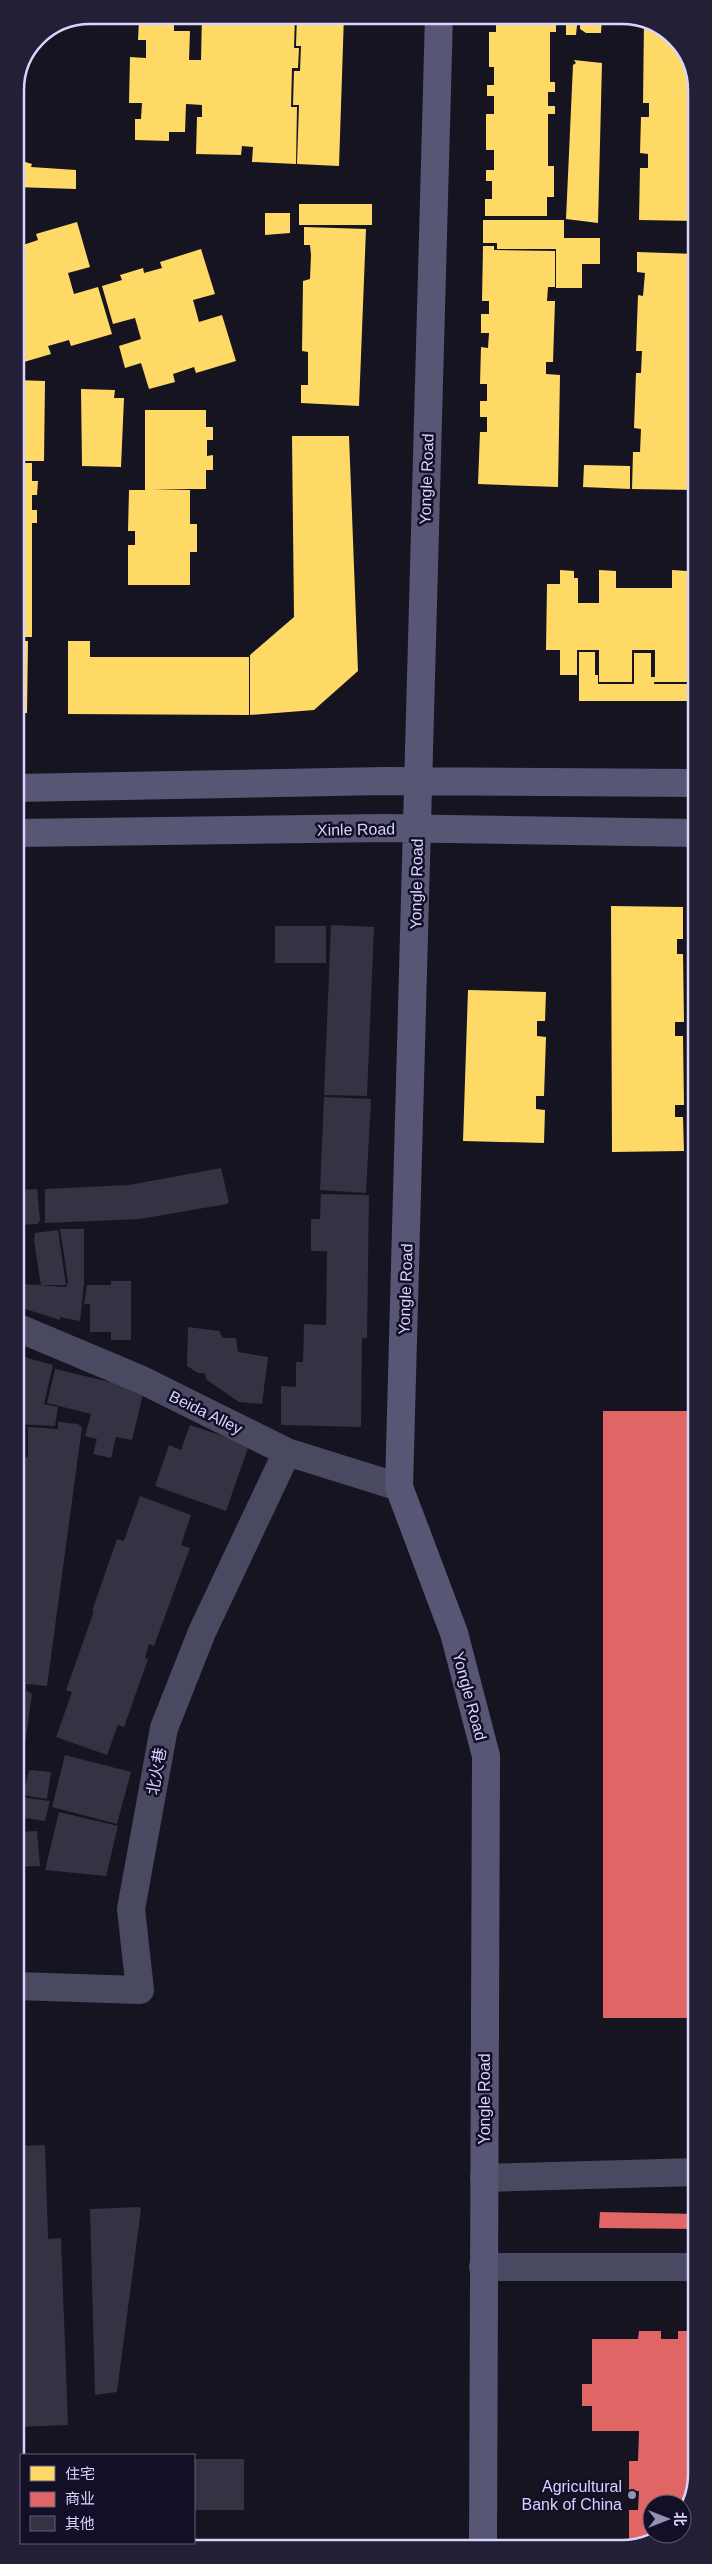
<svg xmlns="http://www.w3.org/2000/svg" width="712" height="2564" font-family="Helvetica,'Noto Sans SC',sans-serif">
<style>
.homes{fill:#ffd966}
.shops{fill:#e06666}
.building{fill:#343243}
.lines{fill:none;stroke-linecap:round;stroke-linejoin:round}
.street{stroke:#4a4962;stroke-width:28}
.secondary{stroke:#575674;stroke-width:28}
.poi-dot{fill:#9591b1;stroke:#130f26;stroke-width:2}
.labels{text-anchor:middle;stroke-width:5;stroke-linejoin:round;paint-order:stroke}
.street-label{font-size:16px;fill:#d9d4ff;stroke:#130f26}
.poi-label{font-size:16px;fill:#d9d4ff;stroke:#130f26;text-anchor:end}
.rim{fill:none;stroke:#d9d4ff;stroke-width:2.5}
</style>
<rect width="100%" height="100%" fill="#161421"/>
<path class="homes" d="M 202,15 L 247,15 L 247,22 L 258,22 L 258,15 L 295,15 L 294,48 L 299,48 L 298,68 L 292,68 L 291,107 L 297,107 L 296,164 L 252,162 L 253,147 L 242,146 L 241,155 L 196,154 L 197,117 L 202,117 L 202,105 L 186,104 L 185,132 L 169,132 L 169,141 L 135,140 L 135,119 L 141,119 L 142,103 L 129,103 L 130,57 L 146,58 L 146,40 L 138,40 L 139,20 L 174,21 L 174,31 L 190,31 L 189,60 L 201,60 Z
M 297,15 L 344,15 L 339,166 L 297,164 L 299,105 L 293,105 L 294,71 L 300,71 L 301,46 L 296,46 Z
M 496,15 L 554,16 L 554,22 L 556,22 L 556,32 L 550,32 L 550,82 L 555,82 L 555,92 L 548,92 L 548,106 L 555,106 L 555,114 L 548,114 L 548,166 L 554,166 L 554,197 L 547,197 L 547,216 L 485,216 L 485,199 L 492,199 L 492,181 L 486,181 L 486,170 L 494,170 L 494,150 L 486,150 L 486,114 L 494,114 L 494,96 L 487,96 L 487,85 L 494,85 L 494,67 L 489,67 L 489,32 L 496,32 Z
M 566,16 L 578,16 L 576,35 L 566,35 Z
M 580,16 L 602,16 L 601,33 L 586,33 L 580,29 Z
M 644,21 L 672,34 L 695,75 L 696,221 L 639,220 L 640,168 L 648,168 L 648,154 L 640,153 L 641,117 L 649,117 L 649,103 L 643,103 Z
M 574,60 L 602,63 L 598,223 L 566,219 L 573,65 L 576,63 Z
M 15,154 L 22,161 L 21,164 L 25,162 L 32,164 L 31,167 L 76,170 L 76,189 L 15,187 Z
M 299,204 L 372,204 L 372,225 L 299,225 Z
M 265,213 L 290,213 L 290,233 L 265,235 Z
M 483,220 L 564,220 L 564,238 L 600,238 L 600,264 L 582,264 L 582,288 L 556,288 L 556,249 L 497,249 L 497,243 L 483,243 Z
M 77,222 L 90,267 L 68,273 L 74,294 L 98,287 L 112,334 L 71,346 L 69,340 L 48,346 L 51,354 L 24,362 L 15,336 L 15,312 L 17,312 L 15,242 L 18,241 L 20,246 L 38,240 L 36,234 Z
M 304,227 L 366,229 L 359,406 L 301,403 L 301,385 L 308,385 L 308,352 L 302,351 L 303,281 L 310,279 L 311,255 L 310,245 L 304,245 Z
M 483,246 L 494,246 L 494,250 L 555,251 L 555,287 L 548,287 L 547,301 L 555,301 L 553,362 L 546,362 L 546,374 L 560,375 L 558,487 L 478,484 L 480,432 L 487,432 L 487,417 L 480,417 L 480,401 L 487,401 L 487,384 L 480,384 L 481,347 L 488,348 L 489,333 L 481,333 L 481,314 L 489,314 L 489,301 L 482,301 Z
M 201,249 L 215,294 L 193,300 L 199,322 L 222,315 L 236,361 L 196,373 L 194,367 L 173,374 L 175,382 L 149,389 L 141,363 L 125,368 L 119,346 L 141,339 L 135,318 L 113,324 L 102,286 L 122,280 L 120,275 L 143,268 L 144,273 L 162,268 L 160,262 Z
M 637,252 L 696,254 L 696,490 L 632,489 L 633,452 L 640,452 L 641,429 L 634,428 L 636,373 L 641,373 L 642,351 L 636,351 L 638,295 L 643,296 L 645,273 L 637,272 Z
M 15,380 L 45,381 L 44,461 L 15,461 Z
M 81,389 L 115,390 L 114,398 L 124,398 L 121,467 L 82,466 Z
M 145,410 L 206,410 L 206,427 L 213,427 L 213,440 L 207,440 L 207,456 L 213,455 L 213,470 L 206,470 L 206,489 L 152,489 L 190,490 L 190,524 L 197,524 L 197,552 L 190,552 L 190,585 L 128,585 L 128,545 L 135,545 L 135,531 L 128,531 L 129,490 L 145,490 Z
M 292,436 L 349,436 L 358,671 L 314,710 L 250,715 L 250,655 L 294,617 Z
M 15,463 L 32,463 L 32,481 L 38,481 L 37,495 L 32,495 L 32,510 L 37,510 L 37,523 L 32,523 L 32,637 L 15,637 Z
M 584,465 L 630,466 L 630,489 L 583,487 Z
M 560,570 L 574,571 L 574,578 L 578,578 L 578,603 L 599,603 L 599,570 L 616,571 L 616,588 L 672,588 L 672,570 L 687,571 L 687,578 L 691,578 L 691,603 L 696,603 L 696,651 L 691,651 L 691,675 L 687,675 L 687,682 L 654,682 L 654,684 L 689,684 L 689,677 L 693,677 L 693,653 L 696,653 L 696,701 L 579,701 L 579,652 L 595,652 L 595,675 L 598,675 L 598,684 L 634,684 L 634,653 L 651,653 L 651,677 L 655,677 L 655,650 L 632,650 L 632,682 L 599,682 L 599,650 L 577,650 L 577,675 L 560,675 L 560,650 L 546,650 L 547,584 L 560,584 Z
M 15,641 L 28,641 L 27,713 L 15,713 Z
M 68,641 L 90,641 L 90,657 L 249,657 L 249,715 L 68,714 Z
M 611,906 L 683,907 L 683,939 L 677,939 L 677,954 L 683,954 L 684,1022 L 675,1022 L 675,1036 L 683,1036 L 684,1105 L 675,1105 L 675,1117 L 683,1117 L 684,1151 L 612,1152 Z
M 468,990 L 546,992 L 545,1021 L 537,1021 L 537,1036 L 546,1037 L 544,1096 L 536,1096 L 536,1109 L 545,1110 L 544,1143 L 463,1141 Z"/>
<path class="shops" d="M 603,1411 L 696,1411 L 697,2018 L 603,2018 Z
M 600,2212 L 697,2214 L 697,2229 L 599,2228 Z
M 639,2331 L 661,2331 L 661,2339 L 678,2339 L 678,2331 L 697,2331 L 697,2474 L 682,2513 L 682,2504 L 652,2504 L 652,2534 L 660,2534 L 637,2547 L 629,2547 L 629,2510 L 638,2510 L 639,2491 L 629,2491 L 629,2461 L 638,2461 L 639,2431 L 592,2431 L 592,2406 L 582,2406 L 582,2384 L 592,2384 L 592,2339 L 638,2339 Z"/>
<path class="building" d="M 331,925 L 374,927 L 367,1096 L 324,1095 Z
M 275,926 L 326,926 L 326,963 L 275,963 Z
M 324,1097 L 371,1099 L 366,1193 L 320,1190 Z
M 221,1168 L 229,1202 L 227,1204 L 140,1219 L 45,1223 L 45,1189 L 129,1185 Z
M 37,1189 L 40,1221 L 37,1224 L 16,1225 L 16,1190 Z
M 321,1194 L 369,1195 L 367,1338 L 362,1338 L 361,1427 L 281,1425 L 281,1386 L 296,1387 L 296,1362 L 303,1362 L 304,1324 L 326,1325 L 327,1251 L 311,1251 L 311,1219 L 320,1219 Z
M 60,1229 L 84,1229 L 84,1283 L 80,1321 L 60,1317 L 60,1320 L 16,1306 L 16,1264 L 24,1284 L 66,1287 L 68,1282 Z
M 58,1230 L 66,1285 L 41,1285 L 34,1241 L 35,1233 Z
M 111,1281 L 131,1281 L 131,1340 L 111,1340 L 111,1332 L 90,1332 L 90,1304 L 84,1304 L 87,1285 L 111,1285 Z
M 188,1327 L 219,1331 L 223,1338 L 236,1338 L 238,1352 L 268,1357 L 262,1404 L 239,1402 L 207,1380 L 204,1373 L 198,1373 L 187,1366 Z
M 17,1355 L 53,1365 L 44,1404 L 58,1407 L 55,1426 L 16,1424 Z
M 55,1369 L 144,1390 L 132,1440 L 116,1437 L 111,1458 L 93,1454 L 97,1439 L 85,1436 L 91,1414 L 47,1403 Z
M 58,1422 L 78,1424 L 82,1427 L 47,1686 L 26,1684 L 26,1690 L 32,1694 L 24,1751 L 16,1769 L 16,1458 L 28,1457 L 28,1427 L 58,1429 Z
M 190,1425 L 249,1445 L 226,1511 L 155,1486 L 169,1445 L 181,1450 Z
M 140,1496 L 191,1515 L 181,1545 L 190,1548 L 154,1646 L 149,1644 L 145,1658 L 148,1659 L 124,1727 L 118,1725 L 107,1755 L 56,1737 L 72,1692 L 66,1690 L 94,1611 L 92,1611 L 117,1539 L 124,1541 Z
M 65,1755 L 131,1772 L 117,1824 L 52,1807 Z
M 29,1770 L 51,1772 L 47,1799 L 23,1795 Z
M 20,1797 L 50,1801 L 45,1821 L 18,1817 L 16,1814 Z
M 59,1812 L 118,1826 L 106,1876 L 45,1870 Z
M 37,1831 L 40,1866 L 16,1867 L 16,1832 Z
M 16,1899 L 18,1899 L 19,1912 L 24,1911 L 24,1925 L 18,1925 L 19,1951 L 23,1951 L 23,1961 L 16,1961 Z
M 45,2145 L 48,2239 L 61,2238 L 68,2425 L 16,2427 L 16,2146 Z
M 139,2207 L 141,2209 L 117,2392 L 95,2395 L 90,2209 Z
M 194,2459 L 244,2459 L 244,2510 L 194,2510 Z
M 16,2463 L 21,2463 L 21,2497 L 17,2489 Z
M 71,2543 L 131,2543 L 131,2549 L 85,2549 Z"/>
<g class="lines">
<path class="street" d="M 16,1327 L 142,1380 L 287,1452 L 399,1487
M 16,1986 L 140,1990 L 131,1909 L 164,1728 L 202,1632 L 287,1452
M 484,2178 L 697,2172
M 483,2267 L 697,2267"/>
<path class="secondary" d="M 439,15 L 399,1487 L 454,1633 L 486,1756 L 483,2548
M 15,788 L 385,781 L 696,783
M 15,833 L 385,828 L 696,833"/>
</g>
<circle class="poi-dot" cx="632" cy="2495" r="5"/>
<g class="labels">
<g class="street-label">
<text transform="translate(426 479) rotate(-88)" y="6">Yongle Road</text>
<text transform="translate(356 829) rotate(-1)" y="6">Xinle Road</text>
<text transform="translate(416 884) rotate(-89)" y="6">Yongle Road</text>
<text transform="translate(405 1289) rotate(-88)" y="6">Yongle Road</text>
<text transform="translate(206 1412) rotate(26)" y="6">Beida Alley</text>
<text transform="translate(470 1696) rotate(75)" y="6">Yongle Road</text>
<text transform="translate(156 1771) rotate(-80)" y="6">北火巷</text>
<text transform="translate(484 2099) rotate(-90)" y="6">Yongle Road</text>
</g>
<g class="poi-label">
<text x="622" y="2492">Agricultural<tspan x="622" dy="18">Bank of China</tspan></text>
</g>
</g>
<path d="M0 0H712V2564H0ZM90 24H622A66 66 0 0 1 688 90V2474A66 66 0 0 1 622 2540H90A66 66 0 0 1 24 2474V90A66 66 0 0 1 90 24Z" fill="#231f37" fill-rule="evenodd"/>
<path class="rim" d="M90 24H622A66 66 0 0 1 688 90V2474A66 66 0 0 1 622 2540H90A66 66 0 0 1 24 2474V90A66 66 0 0 1 90 24Z"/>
<rect x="20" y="2454" width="175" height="90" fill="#130f26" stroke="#625e7d"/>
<rect x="30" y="2466" width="25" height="15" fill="#ffd966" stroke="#625e7d"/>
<text x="65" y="2479" font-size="15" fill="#d9d4ff">住宅</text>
<rect x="30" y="2492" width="25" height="15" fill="#e06666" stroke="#625e7d"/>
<text x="65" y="2504" font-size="15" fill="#d9d4ff">商业</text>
<rect x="30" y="2516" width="25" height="15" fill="#343243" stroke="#625e7d"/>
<text x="65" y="2529" font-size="15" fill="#d9d4ff">其他</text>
<g transform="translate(667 2519) rotate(90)"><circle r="24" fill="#130f26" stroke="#625e7d"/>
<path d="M0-4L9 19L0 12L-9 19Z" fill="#9591b1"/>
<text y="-8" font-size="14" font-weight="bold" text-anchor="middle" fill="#d9d4ff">北</text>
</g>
</svg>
